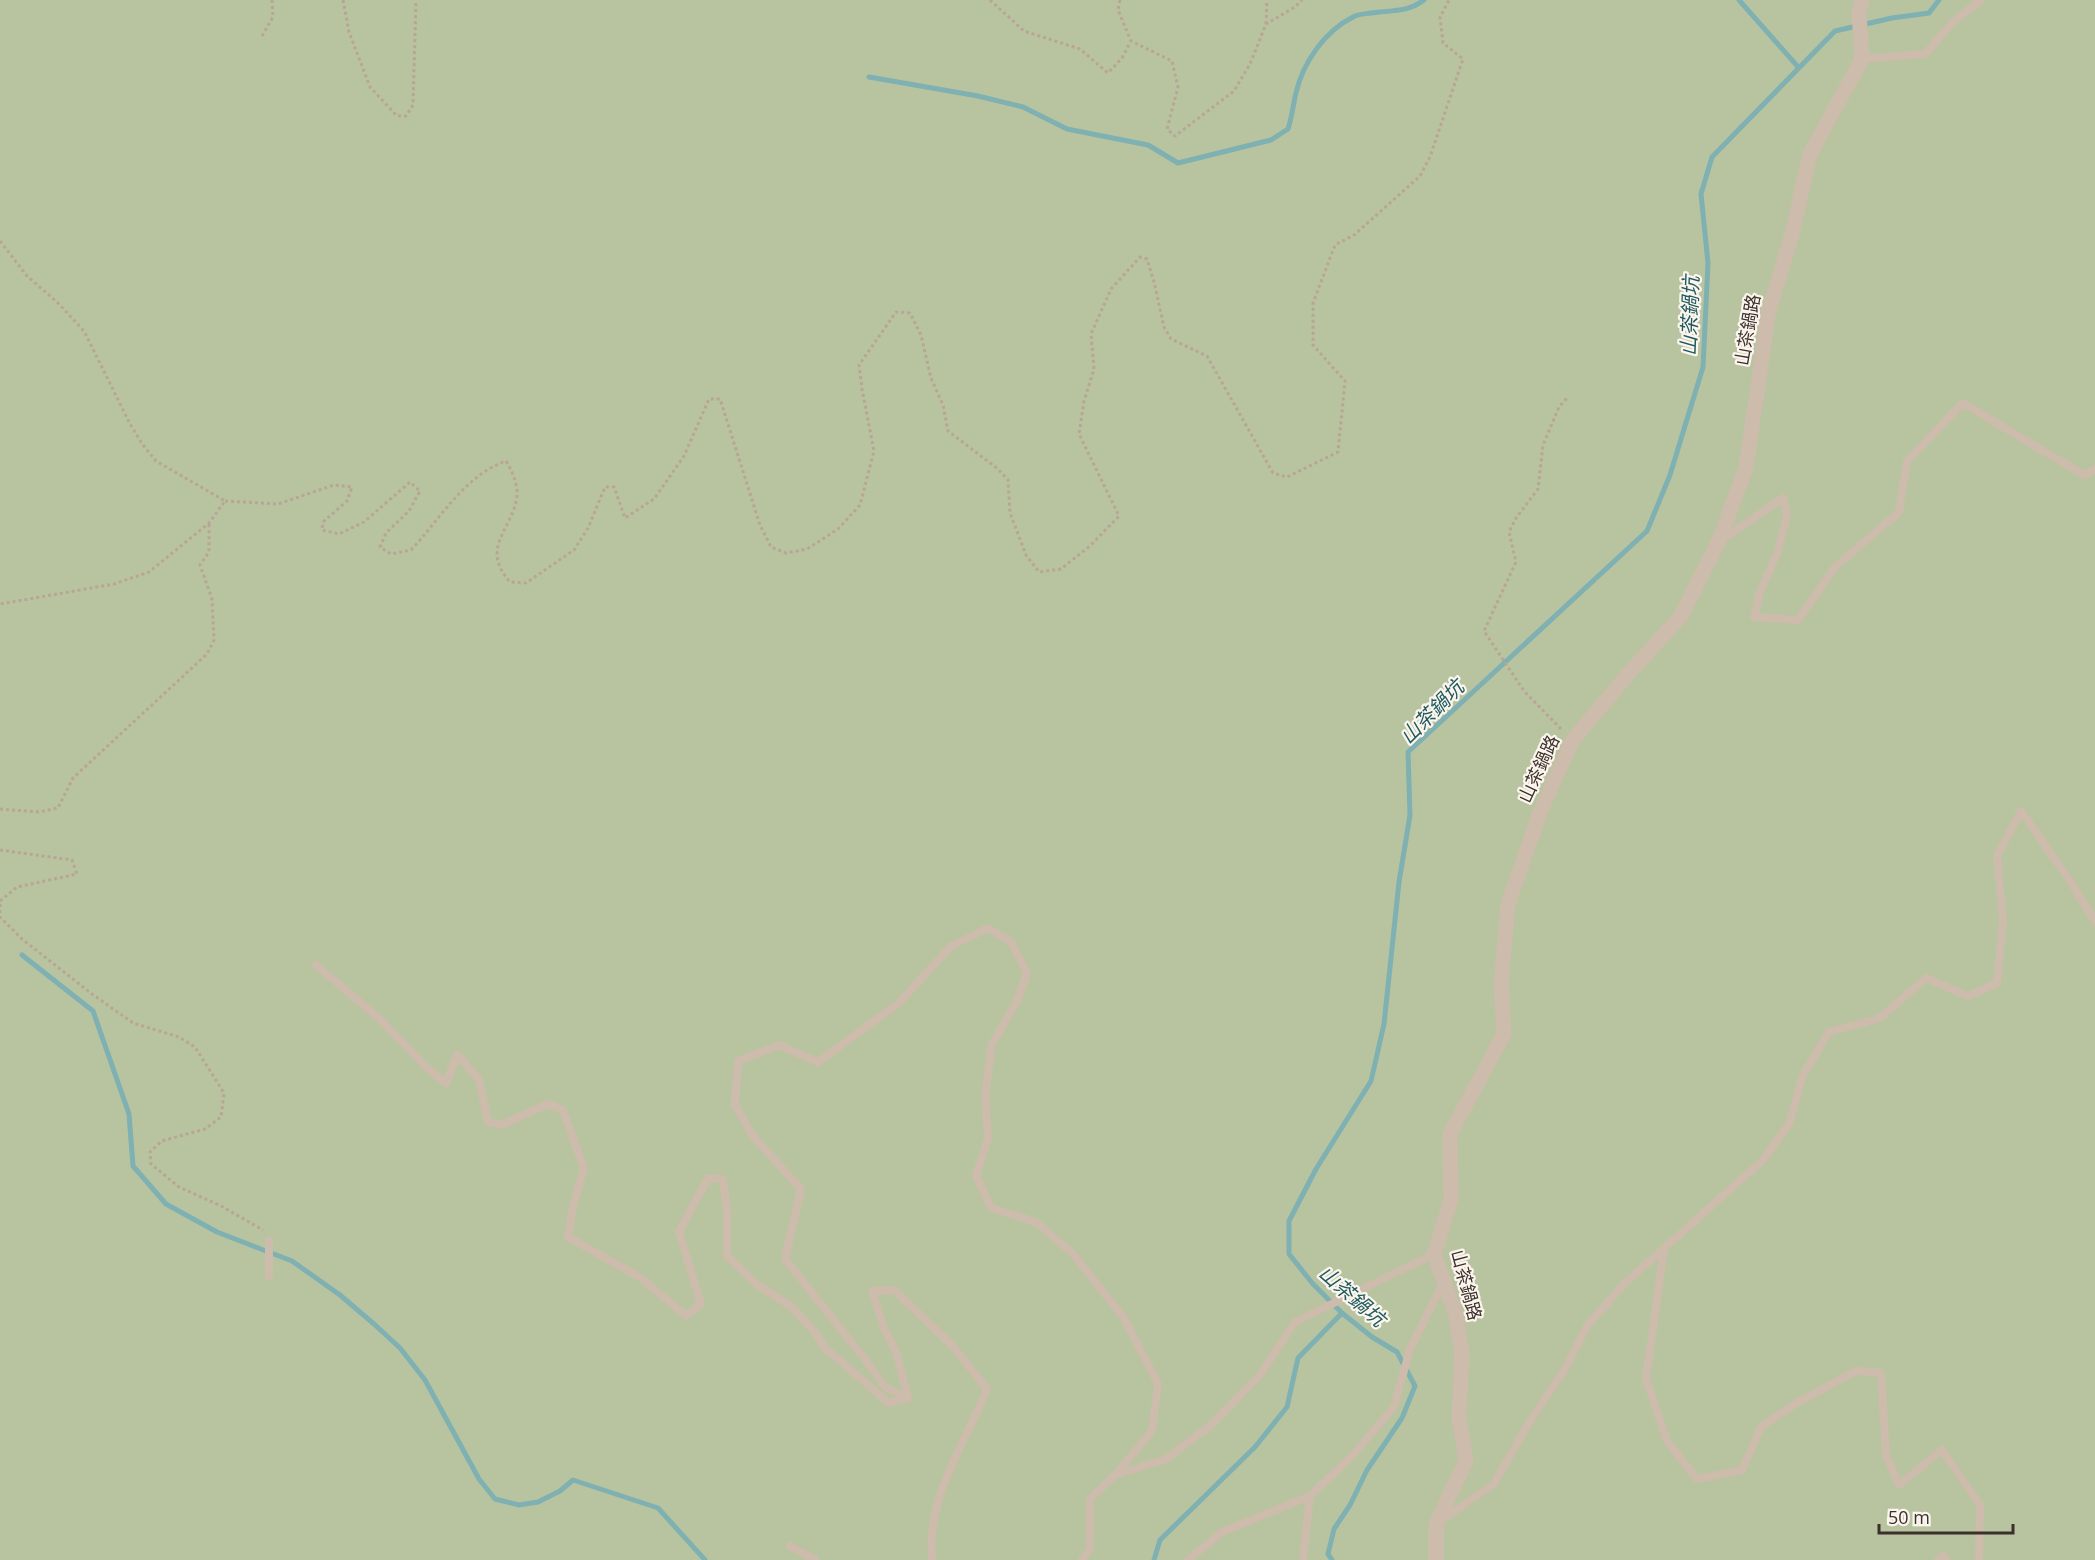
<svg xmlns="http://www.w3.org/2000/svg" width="2095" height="1560" font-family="'Open Sans','Noto Sans TC',sans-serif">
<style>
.green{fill:#b8c4a0}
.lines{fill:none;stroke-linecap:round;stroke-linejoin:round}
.stream{stroke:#7fb0b2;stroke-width:5}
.path{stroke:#b9a596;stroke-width:3;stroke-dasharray:3 3;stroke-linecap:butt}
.service{stroke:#cdbbac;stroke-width:8}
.minor{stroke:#cdbbac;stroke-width:15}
.labels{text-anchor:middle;stroke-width:4.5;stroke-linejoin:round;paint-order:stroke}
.street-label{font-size:18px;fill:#3b302b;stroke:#fbf5ee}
.water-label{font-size:20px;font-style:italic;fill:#1f5a5e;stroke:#fbf5ee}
</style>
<rect width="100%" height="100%" fill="#f4ebe1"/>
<path class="green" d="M 0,0 L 2095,0 L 2095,1560 L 0,1560 Z"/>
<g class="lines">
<path class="stream" d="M 1739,0 L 1799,68
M 869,77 L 978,96 L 1023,107 L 1067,129 L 1148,145 L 1178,163 L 1271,140 L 1288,129 C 1292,117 1293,105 1296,93 C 1303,62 1325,31 1353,17 C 1358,14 1365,14 1371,13 C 1390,10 1407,13 1424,0
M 22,955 L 93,1011 L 129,1114 L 133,1166 L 166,1204 L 217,1232 L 292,1261 L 340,1295 L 374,1324 L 400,1348 L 425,1380 L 479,1479 L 495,1499 L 519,1505 L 538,1502 L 560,1491 L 573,1480 L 658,1508 L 705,1560
M 1154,1560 L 1160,1540 L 1255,1447 L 1287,1407 L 1298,1358 L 1342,1313
M 1332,1560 L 1328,1554 L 1334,1529 L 1350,1505 L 1367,1470 L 1402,1418 L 1415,1386 L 1397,1352 L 1372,1337 L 1342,1313 L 1313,1284 L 1289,1254 L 1289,1221 L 1316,1169 L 1371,1081 L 1384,1024 L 1399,882 L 1410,815 L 1408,752 L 1647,531 L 1670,475 L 1703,367 L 1708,263 L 1701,194 L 1712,157 L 1835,31 L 1892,18 L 1929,13 L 1939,0"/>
<path class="path" d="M 343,0 L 349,32 L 370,87 L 397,116 L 406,116 L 413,105 L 416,0
M 990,0 L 1024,31 L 1080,49 L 1108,73 L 1122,58 L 1131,41 L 1172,61 L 1178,87 L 1167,129 L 1175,136 L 1234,91 L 1250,64 L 1266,24 L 1295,7 L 1302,0
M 1120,0 L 1118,10 L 1131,41
M 1266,24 L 1267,0
M 262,36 L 273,17 L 272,0
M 0,241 L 27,276 L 57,302 L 84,331 L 130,424 L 143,445 L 156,461 L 225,501 L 209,523 L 149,572 L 114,584 L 0,604
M 225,501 L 278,504 L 334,485 L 352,487 L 347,501 L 323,522 L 322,530 L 339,534 L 364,522 L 410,482 L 420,491 L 409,511 L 386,533 L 380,547 L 391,554 L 411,550 C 440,519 465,475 506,461 C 512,471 518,484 517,496 C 513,530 479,547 510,582 L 526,583 L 574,550 L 588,528 L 605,487 L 614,487 L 625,518 L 654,499 L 684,456 L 709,399 L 720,399 L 760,525 L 771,547 L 786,553 L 807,549 L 838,529 L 860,505 L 874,451 L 862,389 L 859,365 L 896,312 L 910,313 L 921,335 L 931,378 L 943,405 L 948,431 L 998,469 L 1008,480 L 1010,513 L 1026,555 L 1039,572 L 1061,569 L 1090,546 L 1119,516 L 1079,434 L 1084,401 L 1094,369 L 1091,334 L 1111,289 L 1140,257 L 1147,259 L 1154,282 L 1164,327 L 1171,339 L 1207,356 L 1273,473 L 1287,477 L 1338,452 L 1345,381 L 1313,345 L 1313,303 L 1335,245 L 1354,235 L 1420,176 L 1430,157 L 1463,59 L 1443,43 L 1440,17 L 1449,0
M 1561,729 L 1524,691 L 1484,631 L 1516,562 L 1509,532 L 1516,518 L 1538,489 L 1543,445 L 1559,407 L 1568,397
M 0,809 L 39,812 L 58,808 L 73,778 L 207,654 L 214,640 L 212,599 L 200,565 L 209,552 L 209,523
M 0,850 L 72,860 L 77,874 L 17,887 L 0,901
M 0,904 L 0,917 L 22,939 L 92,994 L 133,1023 L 179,1037 L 195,1047 L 224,1093 L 221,1117 L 205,1129 L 162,1141 L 150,1152 L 151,1164 L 179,1187 L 221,1206 L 263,1230"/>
<path class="service" d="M 1862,59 L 1925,54 L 1953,22 L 1981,0
M 1723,539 L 1783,498 L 1787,515 L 1778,551 L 1760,592 L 1754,617 L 1798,620 L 1835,567 L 1899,512 L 1907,461 L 1963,403 L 2084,475 L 2095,469
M 316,965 L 380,1019 L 427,1068 L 446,1083 L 457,1055 L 479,1079 L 488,1122 L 501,1125 L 548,1104 L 563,1110 L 584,1169 L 573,1206 L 568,1237 L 641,1278 L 686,1316 L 701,1304 L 679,1232 L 708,1178 L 723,1179 L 727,1209 L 727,1256 L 756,1284 L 791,1306 L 814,1331 L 825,1348 L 889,1403 L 908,1398
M 1664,1249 L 1646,1379 L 1667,1441 L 1697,1479 L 1742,1470 L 1761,1427 L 1795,1404 L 1856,1371 L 1881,1373 L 1886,1455 L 1899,1485 L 1942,1450 L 1980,1505 L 1979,1560
M 269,1277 L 269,1241
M 1440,1521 L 1494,1484 L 1527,1426 L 1565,1369 L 1587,1326 L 1624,1284 L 1763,1160 L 1789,1124 L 1803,1075 L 1829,1032 L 1880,1018 L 1926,978 L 1968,996 L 1997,983 L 2003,921 L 1997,856 L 2021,811 L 2068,878 L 2095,921
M 790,1546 L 815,1560
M 932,1560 C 926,1497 965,1444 987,1389 L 951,1344 L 894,1290 L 872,1291 L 884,1328 L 896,1352 L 908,1398 L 885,1387 L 864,1358 L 785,1259 L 801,1189 L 752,1135 L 735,1105 L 738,1061 L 779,1045 L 818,1062 L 899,1003 L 951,946 L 988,928 L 1011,942 L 1027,973 L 1016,1003 L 992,1044 L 985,1096 L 988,1138 L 976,1175 L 991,1208 L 1036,1222 L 1073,1254 L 1124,1318 L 1158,1384 L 1152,1431 L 1115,1475
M 1082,1560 L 1090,1549 L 1090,1499 L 1115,1475 L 1166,1459 L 1211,1425 L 1260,1375 L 1295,1322 L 1434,1254
M 1188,1560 L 1222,1532 L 1310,1496 L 1351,1457 L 1394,1407 L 1410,1349 L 1443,1283
M 1303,1560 L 1310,1496
M 1938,1560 L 1943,1555 L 1947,1560"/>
<path class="minor" d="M 1436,1560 L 1436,1524 L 1466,1461 L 1459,1416 L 1462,1354 L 1456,1315 L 1434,1254 L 1451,1200 L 1450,1134 L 1504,1034 L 1501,984 L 1508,904 L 1541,810 L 1572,741 L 1630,672 L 1681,616 L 1719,541 L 1746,467 L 1769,310 L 1792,234 L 1810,154 L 1862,59 L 1859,12 L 1862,0"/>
</g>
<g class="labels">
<g class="street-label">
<text transform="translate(1748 330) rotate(-80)" y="6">山茶鍋路</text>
<text transform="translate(1539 769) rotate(-65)" y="6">山茶鍋路</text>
<text transform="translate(1466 1285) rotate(75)" y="6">山茶鍋路</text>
</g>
<g class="water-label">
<text transform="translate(1690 316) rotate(-88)" y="7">山茶鍋坑</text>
<text transform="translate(1432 712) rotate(-45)" y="7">山茶鍋坑</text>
<text transform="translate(1352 1296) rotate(41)" y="7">山茶鍋坑</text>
</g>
</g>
<path d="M1879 1524v9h134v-9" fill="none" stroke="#3b302b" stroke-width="3"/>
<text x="1888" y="1524" font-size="18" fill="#3b302b" stroke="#fbf5ee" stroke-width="4.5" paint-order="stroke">50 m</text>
</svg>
